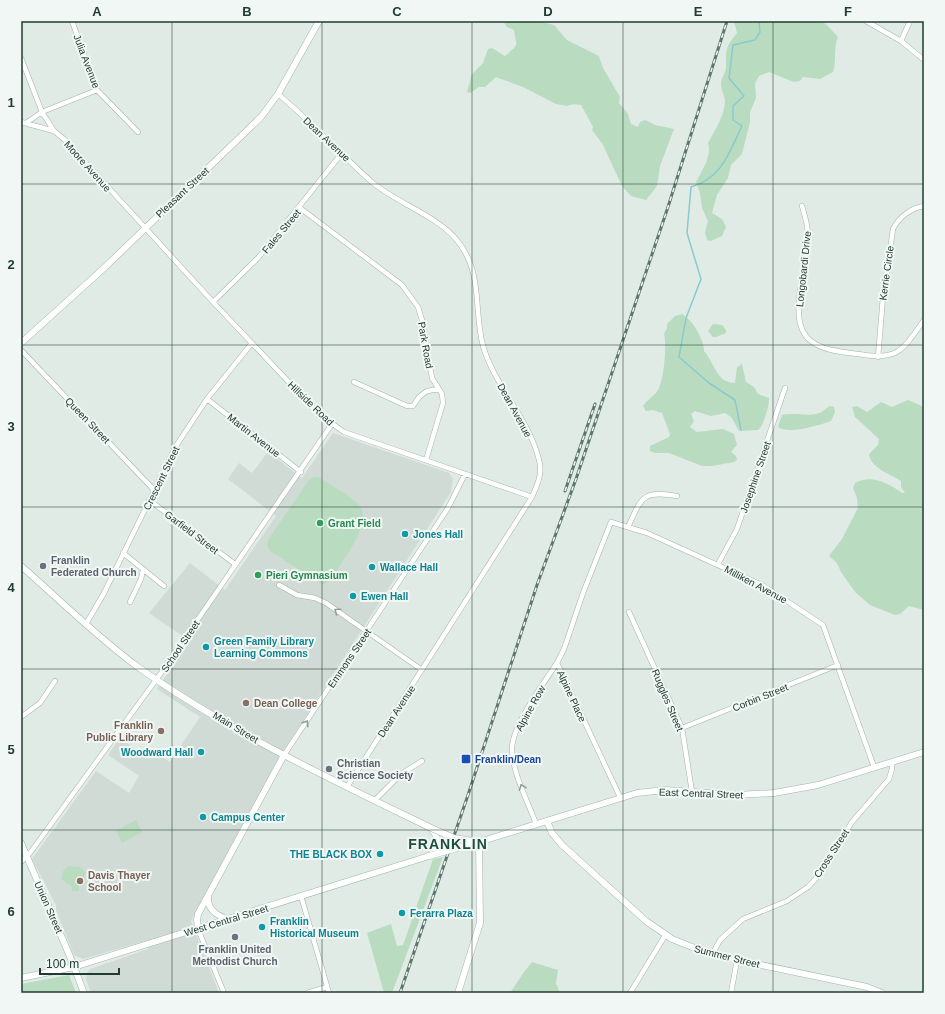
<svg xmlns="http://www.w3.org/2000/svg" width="945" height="1014" font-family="Arial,sans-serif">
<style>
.built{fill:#cfdbd4}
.green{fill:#b9dcc0}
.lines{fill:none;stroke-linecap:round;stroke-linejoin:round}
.stream{stroke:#89cacf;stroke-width:1.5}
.street-casing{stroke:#a3b3ac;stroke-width:5.5}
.secondary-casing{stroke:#9fb6ac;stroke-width:7}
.street{stroke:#fff;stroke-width:4.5}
.secondary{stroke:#fff;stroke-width:6}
.rail-casing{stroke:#5c776d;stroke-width:3}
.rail{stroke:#f1f7f4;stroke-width:1.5;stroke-dasharray:4.5;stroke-linecap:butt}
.secondary-bridge-casing{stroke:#9fb6ac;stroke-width:7;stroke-linecap:butt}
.secondary-bridge{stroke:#fff;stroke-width:6}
.oneway{stroke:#909d98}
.grid{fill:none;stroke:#213b32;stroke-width:1;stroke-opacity:0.55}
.leisure-dot{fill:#2e9e5b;stroke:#f1f7f4;stroke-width:1.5}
.culture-dot{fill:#0f9aa8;stroke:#f1f7f4;stroke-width:1.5}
.worship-dot{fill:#6b7280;stroke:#f1f7f4;stroke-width:1.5}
.education-dot{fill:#8d6e63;stroke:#f1f7f4;stroke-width:1.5}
.transit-dot{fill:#1a4fb4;stroke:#f1f7f4;stroke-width:1.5}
.labels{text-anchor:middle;stroke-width:4;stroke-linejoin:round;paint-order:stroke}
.street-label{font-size:10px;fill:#213b32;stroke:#f1f7f4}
.leisure-label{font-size:10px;font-weight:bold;fill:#27864d;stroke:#f1f7f4;text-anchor:start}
.culture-label{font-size:10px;font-weight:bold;fill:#0d838f;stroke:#f1f7f4;text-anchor:start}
.worship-label{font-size:10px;font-weight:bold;fill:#5b616d;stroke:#f1f7f4;text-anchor:start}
.education-label{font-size:10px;font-weight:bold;fill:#785e54;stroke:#f1f7f4;text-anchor:start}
.transit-label{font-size:10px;font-weight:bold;fill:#164399;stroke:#f1f7f4;text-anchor:start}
.district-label{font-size:14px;font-weight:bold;letter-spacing:1px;fill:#1e4c3d;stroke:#f1f7f4}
.neatline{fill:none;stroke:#213b32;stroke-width:1.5}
.grid-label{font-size:13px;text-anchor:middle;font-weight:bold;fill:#213b32}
</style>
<rect width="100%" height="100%" fill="#e0ebe5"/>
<path class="built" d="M 333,433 L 449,473 L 453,479 L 451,492 L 275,764 L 191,921 L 219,993 L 91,993 L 86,979 L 87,973 L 90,969 L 148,949 L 144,941 L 83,959 L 74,955 L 56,910 L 56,905 L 32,859 L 96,771 L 129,793 L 139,776 L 108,755 L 120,738 L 149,759 L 154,751 L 170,762 L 200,717 L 157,689 L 190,641 L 149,613 L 190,563 L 225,590 L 276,516 L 228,479 L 239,463 L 252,473 L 268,452 L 302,478 Z"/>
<path class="green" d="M 503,21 L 538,21 L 554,25 L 567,40 L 599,56 L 603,68 L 620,97 L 619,103 L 628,114 L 631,124 L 638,127 L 640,122 L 645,120 L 655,125 L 674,129 L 660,166 L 657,186 L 646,200 L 631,196 L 622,186 L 603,145 L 592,130 L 593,127 L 581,105 L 574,104 L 567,106 L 556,104 L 523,87 L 496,77 L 485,87 L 479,87 L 470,93 L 467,92 L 472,74 L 483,63 L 488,49 L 492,48 L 505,56 C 521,42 516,48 514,30 L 507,27 Z
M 734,21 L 819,21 L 826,24 L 838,37 C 833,49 837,60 833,72 L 820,79 L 803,77 L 800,81 L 794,82 L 769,72 L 759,76 L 755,83 L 756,98 L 750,112 L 750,122 L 742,154 L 731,165 L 728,178 L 717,195 L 712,213 L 722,219 L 726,227 L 722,236 L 711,241 L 707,240 L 705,232 L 708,221 L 702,208 L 700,193 L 696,182 C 702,171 712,156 708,143 C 715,130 725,115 725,100 C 724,95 721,89 721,84 C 721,78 726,72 726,67 C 726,49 725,48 737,33 Z
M 682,314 C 692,319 705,341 704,351 C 715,363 716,383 735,383 L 737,367 L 742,364 L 746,382 L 754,387 L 758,394 L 769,398 C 770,404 763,427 758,430 L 739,431 L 731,417 L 725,413 L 711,416 L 695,411 L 691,414 L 694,421 L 690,427 L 697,432 L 723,429 L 734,434 L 737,445 L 731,452 L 736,456 L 737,460 L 734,462 L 712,466 L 702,466 L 669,453 L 655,453 L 650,451 L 650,446 L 669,437 L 670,434 L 662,413 L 653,410 L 646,411 L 643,406 C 647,400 654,396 658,390 C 664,380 667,345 664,334 L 667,328 L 667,324 L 675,316 Z
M 713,324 L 722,325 L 726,330 L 726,333 L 716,337 L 713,337 L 708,331 Z
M 908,400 L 924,407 L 924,610 L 909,606 L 900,614 L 895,615 L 870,605 L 855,592 L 841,572 L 837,563 L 829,556 L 842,539 L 858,508 L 857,498 L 853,488 L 855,483 C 872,474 888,483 902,493 L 905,493 L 901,487 L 901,481 C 891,474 870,468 869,454 L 878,445 L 879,439 L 855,417 L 852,407 L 857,406 L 867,412 L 881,402 L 892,407 Z
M 830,406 L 834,407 L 835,412 L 831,421 C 819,425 789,435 778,427 L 782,415 C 794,412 810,417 819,413 C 823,412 826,408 830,406 Z
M 313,477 L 318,477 C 330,485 350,495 359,505 C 374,524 339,566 329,581 L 323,585 L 270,551 L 267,545 L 268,540 L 309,480 Z
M 136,820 L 142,832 L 122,843 L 116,831 Z
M 443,857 L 392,993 L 384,993 L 367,933 L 391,924 L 397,946 L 403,945 L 433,859 Z
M 69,866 L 80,867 L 86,873 L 79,883 L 79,891 L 72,891 L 71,886 L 61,879 L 63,871 Z
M 532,962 L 558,970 L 556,983 L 560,993 L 510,993 L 524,972 Z
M 69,975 L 76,993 L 21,993 L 21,984 Z"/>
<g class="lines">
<path class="stream" d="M 741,430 L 735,400 L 709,383 L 679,357 L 686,318 L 701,279 L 687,233 L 691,187 C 722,178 729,153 742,126 L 733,120 L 733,106 L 744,96 L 729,78 L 733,45 L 755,40 L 760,32 L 759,21"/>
<g class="street-casing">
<path id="street" d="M 72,21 L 97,90 L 138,132
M 866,21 L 901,41 L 924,60
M 901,41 L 910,21
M 21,58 L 42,112 L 54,131
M 278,94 C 312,122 341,155 373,183 C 396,202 438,217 456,239 C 484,272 473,308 483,346 C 495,387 529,418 539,460 C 543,474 537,485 532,497 L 347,787
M 21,122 L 54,131 L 64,139 L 213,302 L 320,415 L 344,432 L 532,497
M 26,123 L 42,112 L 97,90
M 802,206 C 805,216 808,225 808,236 C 808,264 785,322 811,341 C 824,351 843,352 858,354 C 898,361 902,351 924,320
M 300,208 L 402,285 L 418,307 L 422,320 L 432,378 L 442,394 L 443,403 L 426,460
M 213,302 L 258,258 L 342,153
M 21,350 L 154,490
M 878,357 L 883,297 L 893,229 C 899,217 911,208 924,206
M 354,382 L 407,406 L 413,406 L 419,397 L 427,391 L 439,389
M 207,399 L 301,472
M 149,500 L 235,564
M 628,527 C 642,497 642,490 677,496
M 123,553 L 164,586
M 718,564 L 737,529 L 785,388
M 279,585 L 297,595 L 315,598 L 326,603 L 422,670
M 130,602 L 141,579 L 143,570
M 629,612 L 682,728 L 692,792
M 86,624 L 104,593 L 176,446 L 207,399 L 252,343
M 21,717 L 40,703 L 55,681
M 682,728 L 838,665
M 284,755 L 448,508 L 465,474
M 620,797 L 557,663 L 564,649 L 583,593 L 611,522 L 647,533 L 764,586 L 823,625 L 874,767
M 375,800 L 401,774 L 422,761
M 536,824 C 528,801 513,775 512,750 C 511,727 544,683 557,663
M 21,862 L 30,853 L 161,673 L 332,424
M 301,896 L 329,993
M 198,929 L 224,993
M 713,953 L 720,940 L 743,919 L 787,901 L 808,887 L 820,874 L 852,822 L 889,779 L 892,769 L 892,762
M 307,993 L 327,987
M 630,993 L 666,934
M 731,993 L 737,960"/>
</g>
<g class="secondary-casing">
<path id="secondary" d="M 21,343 L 103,269 L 261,117 L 278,94 L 319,21
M 21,566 C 60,600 97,637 138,667 C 228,731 330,779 429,827 C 440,837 441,846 429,856 L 74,967 L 21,978
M 547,821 L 552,833 L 562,845 L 646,921 L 672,939 L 697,949 L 737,960 L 867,987 L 882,993
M 21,843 L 69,954 L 84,993
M 208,897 C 207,910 218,916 229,920
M 198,929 L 197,920 L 198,914 L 284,755
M 458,993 L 480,923 L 479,842 L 637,793 L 665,790 L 736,795 L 774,793 L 818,785 L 924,752"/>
</g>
<use href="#street" class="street"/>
<use href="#secondary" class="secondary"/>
<g class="rail-casing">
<path id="rail" d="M 565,491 L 595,404
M 400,993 L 468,795 L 537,585 L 576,479 L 667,210 L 727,21"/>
</g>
<use href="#rail" class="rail"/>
<g class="secondary-bridge-casing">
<path id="secondary-bridge" d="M 429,827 L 454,838 L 479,842
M 429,856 L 475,843"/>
</g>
<use href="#secondary-bridge" class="secondary-bridge"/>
</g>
<defs><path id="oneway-chevron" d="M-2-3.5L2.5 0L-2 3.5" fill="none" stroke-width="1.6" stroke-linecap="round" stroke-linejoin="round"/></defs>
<g class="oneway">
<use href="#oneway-chevron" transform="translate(337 611) rotate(-145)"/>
<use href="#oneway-chevron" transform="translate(306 723) rotate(-57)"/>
<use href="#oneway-chevron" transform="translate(522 787) rotate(-111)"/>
</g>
<path class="grid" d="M 172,21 L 172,993M 322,21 L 322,993M 472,21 L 472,993M 623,21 L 623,993M 773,21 L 773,993M 21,184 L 924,184M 21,345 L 924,345M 21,507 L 924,507M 21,669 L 924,669M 21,830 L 924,830"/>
<g class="leisure-dot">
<circle cx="320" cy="523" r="4"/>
<circle cx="258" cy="575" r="4"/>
</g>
<g class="culture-dot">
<circle cx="405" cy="534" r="4"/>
<circle cx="372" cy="567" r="4"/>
<circle cx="353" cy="596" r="4"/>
<circle cx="206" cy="647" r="4"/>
<circle cx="201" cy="752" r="4"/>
<circle cx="203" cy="817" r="4"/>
<circle cx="380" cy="854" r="4"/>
<circle cx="402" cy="913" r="4"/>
<circle cx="262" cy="927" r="4"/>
</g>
<g class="worship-dot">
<circle cx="43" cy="566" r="4"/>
<circle cx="329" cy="769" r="4"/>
<circle cx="235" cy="937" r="4"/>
</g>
<g class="education-dot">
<circle cx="246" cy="703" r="4"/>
<circle cx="161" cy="731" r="4"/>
<circle cx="80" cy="881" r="4"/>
</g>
<rect class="transit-dot" x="461" y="754" width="10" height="10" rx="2"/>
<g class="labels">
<g class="street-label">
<text transform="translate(87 61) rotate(69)" y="4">Julia Avenue</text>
<text transform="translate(327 139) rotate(43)" y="4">Dean Avenue</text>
<text transform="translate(88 166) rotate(48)" y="4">Moore Avenue</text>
<text transform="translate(182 192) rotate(-43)" y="4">Pleasant Street</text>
<text transform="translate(281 231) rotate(-50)" y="4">Fales Street</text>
<text transform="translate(803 269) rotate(-84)" y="4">Longobardi Drive</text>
<text transform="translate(886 273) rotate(-82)" y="4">Kerrie Circle</text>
<text transform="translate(426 345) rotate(80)" y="4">Park Road</text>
<text transform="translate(311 403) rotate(44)" y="4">Hillside Road</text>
<text transform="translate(515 410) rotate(61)" y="4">Dean Avenue</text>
<text transform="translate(88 420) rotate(46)" y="4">Queen Street</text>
<text transform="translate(254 435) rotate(38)" y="4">Martin Avenue</text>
<text transform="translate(755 477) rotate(-71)" y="4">Josephine Street</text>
<text transform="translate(161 478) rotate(-64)" y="4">Crescent Street</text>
<text transform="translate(192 532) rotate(37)" y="4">Garfield Street</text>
<text transform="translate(756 584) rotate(28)" y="4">Milliken Avenue</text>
<text transform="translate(180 646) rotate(-56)" y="4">School Street</text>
<text transform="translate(349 658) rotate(-56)" y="4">Emmons Street</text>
<text transform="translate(572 696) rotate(65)" y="4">Alpine Place</text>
<text transform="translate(760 697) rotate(-22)" y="4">Corbin Street</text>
<text transform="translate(668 700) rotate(67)" y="4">Ruggles Street</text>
<text transform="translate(530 708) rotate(-61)" y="4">Alpine Row</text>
<text transform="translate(396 711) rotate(-57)" y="4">Dean Avenue</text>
<text transform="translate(236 727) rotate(31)" y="4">Main Street</text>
<text transform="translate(701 793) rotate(2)" y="4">East Central Street</text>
<text transform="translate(831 853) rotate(-57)" y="4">Cross Street</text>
<text transform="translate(49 907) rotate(66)" y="4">Union Street</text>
<text transform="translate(226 920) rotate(-17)" y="4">West Central Street</text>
<text transform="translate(727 956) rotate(14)" y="4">Summer Street</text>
</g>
<g class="leisure-label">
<text x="328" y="527">Grant Field</text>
<text x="266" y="579">Pieri Gymnasium</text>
</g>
<g class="culture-label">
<text x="413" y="538">Jones Hall</text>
<text x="380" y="571">Wallace Hall</text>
<text x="361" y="600">Ewen Hall</text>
<text x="214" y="645">Green Family Library<tspan x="214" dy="12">Learning Commons</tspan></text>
<text x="193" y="756" text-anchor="end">Woodward Hall</text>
<text x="211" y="821">Campus Center</text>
<text x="372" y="858" text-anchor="end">THE BLACK BOX</text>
<text x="410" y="917">Ferarra Plaza</text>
<text x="270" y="925">Franklin<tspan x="270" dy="12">Historical Museum</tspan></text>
</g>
<g class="worship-label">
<text x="51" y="564">Franklin<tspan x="51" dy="12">Federated Church</tspan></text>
<text x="337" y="767">Christian<tspan x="337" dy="12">Science Society</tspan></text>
<text x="235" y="953" text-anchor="middle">Franklin United<tspan x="235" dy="12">Methodist Church</tspan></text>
</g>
<g class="education-label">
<text x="254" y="707">Dean College</text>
<text x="153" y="729" text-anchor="end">Franklin<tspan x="153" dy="12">Public Library</tspan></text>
<text x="88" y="879">Davis Thayer<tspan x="88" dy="12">School</tspan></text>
</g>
<g class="transit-label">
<text x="475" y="763">Franklin/Dean</text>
</g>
<g class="district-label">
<text x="448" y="849">FRANKLIN</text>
</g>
</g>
<rect width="945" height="1014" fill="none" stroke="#f1f7f4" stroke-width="44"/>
<path d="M40 968v6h79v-6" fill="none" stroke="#213b32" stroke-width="2"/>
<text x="46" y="968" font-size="12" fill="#213b32" stroke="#f1f7f4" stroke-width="3" paint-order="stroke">100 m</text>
<rect x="22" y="22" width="901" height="970" class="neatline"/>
<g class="grid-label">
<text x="97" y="16">A</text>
<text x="247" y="16">B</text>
<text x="397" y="16">C</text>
<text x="548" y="16">D</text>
<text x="698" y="16">E</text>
<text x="848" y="16">F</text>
<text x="11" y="107">1</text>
<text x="11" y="269">2</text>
<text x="11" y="431">3</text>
<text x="11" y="592">4</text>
<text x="11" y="754">5</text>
<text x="11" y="916">6</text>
</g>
</svg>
